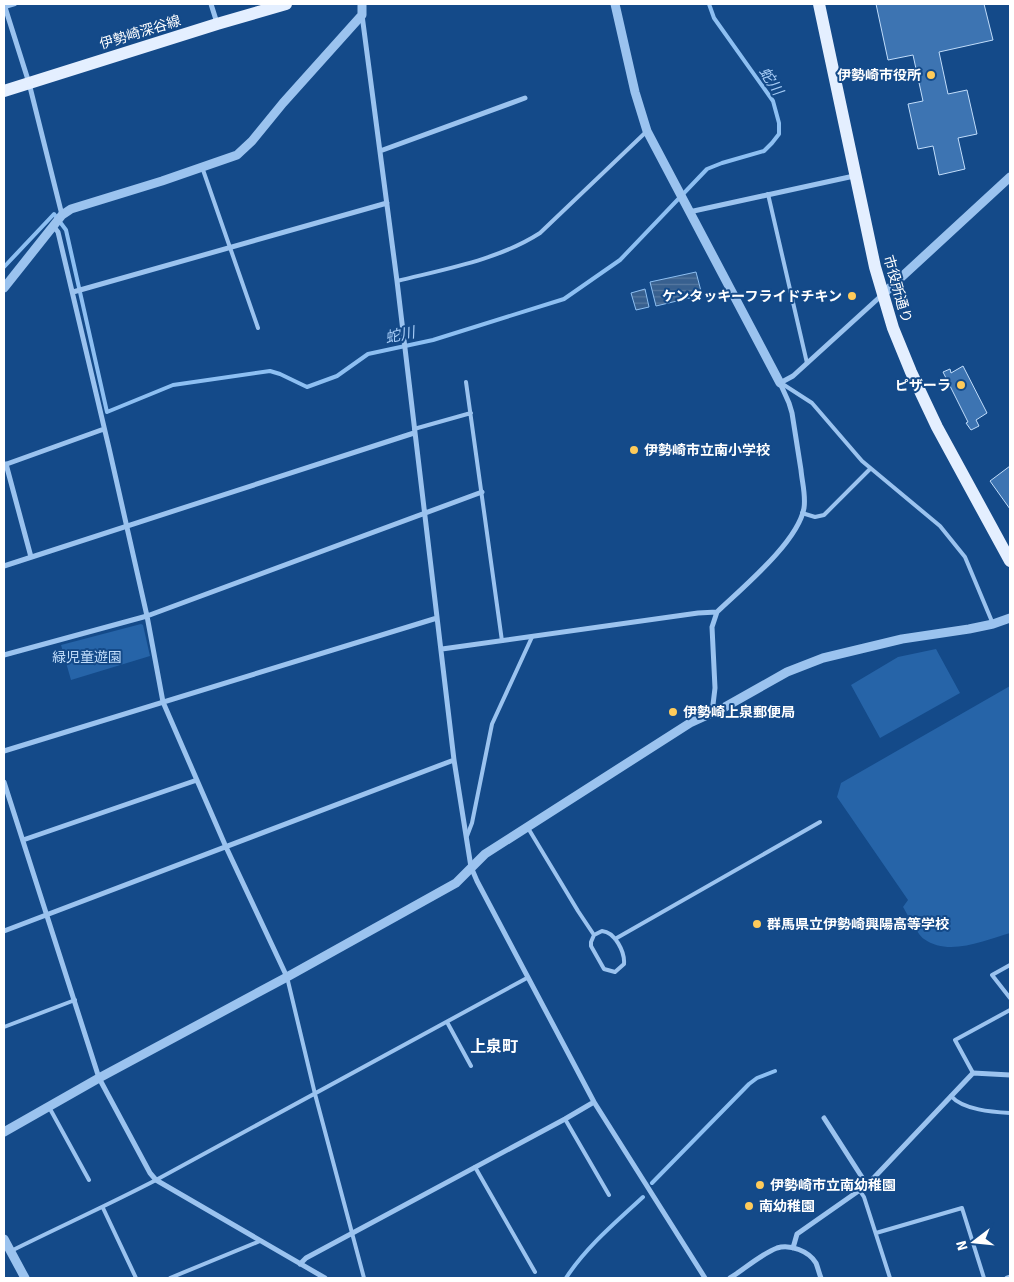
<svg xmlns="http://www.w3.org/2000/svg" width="1014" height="1282" font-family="Signika,'Noto Sans JP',sans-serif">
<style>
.park{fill:#2664a8}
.water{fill:url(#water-rules);stroke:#8dbff2}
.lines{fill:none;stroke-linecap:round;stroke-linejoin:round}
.stream{stroke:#8dbff2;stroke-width:4}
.building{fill:#3d74b2;stroke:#c1ddfb}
.service{stroke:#9bc3ef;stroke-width:4}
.minor{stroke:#9bc3ef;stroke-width:5}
.tertiary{stroke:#9bc3ef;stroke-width:9}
.primary{stroke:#e4efff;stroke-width:12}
.poi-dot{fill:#ffcb5a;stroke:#144a89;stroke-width:2}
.labels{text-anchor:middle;stroke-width:4;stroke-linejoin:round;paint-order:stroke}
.street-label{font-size:14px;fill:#fff;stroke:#144a89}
.poi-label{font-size:14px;font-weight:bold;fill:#fff;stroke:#144a89;text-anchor:start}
.park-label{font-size:14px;fill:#c1ddfb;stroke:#144a89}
.water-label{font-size:15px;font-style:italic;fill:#a7cdf7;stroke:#144a89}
.quarter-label{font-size:16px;font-weight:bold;fill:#fff;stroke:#144a89}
</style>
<defs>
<pattern id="water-rules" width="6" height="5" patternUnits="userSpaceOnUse" patternTransform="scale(1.25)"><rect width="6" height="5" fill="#38608f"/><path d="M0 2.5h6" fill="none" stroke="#5678a0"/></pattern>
</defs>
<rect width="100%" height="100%" fill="#144a89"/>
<path class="park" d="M 141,624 L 143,625 L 150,656 L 71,680 L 61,645 Z
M 936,649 L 960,693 L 880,738 L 851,685 L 898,657 Z
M 1010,686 L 1010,933 C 985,940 949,957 924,939 C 917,934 908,915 903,907 L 908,900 L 837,797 L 841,783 Z"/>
<path class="water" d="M 696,272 L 702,295 L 656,306 L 650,282 Z
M 645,289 L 649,307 L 636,310 L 631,293 Z"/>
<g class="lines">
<path class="stream" d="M 4,267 L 54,214 L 66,230 L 107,412 L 173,385 L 270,371 L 280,374 L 307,387 L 337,376 L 368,354 L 433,340 L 564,299 L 620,260 L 707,169 L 722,163 L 764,151 L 772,143 L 779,134 L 779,123 L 773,101 L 714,18 L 709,4
M 652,1183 L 749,1084 L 757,1078 L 775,1071
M 566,1278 C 586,1247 616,1222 643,1197"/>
</g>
<path class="building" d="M 876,4 L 984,4 L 993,40 L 939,52 L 948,94 L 967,90 L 977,134 L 958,138 L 965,169 L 939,175 L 933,146 L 918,149 L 908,104 L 923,101 L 913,55 L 888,60 Z
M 963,366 L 987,413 L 976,420 L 979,426 L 971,430 L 966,423 L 968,422 L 943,372 L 950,369 L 951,373 Z
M 1010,466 L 1010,509 L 990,481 Z"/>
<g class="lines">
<path class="service" d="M 5,7 L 15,4
M 202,167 L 258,328
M 768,194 L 807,363
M 397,281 C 445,269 498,260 540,233 L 646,132
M 466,382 L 502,641
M 781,383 L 812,403 L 862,461 L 940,526 L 965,557 L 993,624
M 414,429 L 471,413
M 802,513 L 815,517 L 824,515 L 870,469
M 528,828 L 578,911 L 594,935
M 467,836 L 472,823 L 492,724 L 532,637
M 602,931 C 615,932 625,952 624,964 L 615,972 L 604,969 L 591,946 L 591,942 L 594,935 Z
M 615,939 L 820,822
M 1010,965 L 992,975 L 1010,998
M 287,977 L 315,1094 L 364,1278
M 447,1022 L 471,1066
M 4,1027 L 75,1000
M 973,1073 L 955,1040 L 1010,1010
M 951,1096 C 963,1110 993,1112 1010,1113
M 49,1107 L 89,1180
M 565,1119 L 609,1195
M 475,1167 L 535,1272
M 860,1191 L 864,1197 L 890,1278
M 103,1208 L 136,1278
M 876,1233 L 962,1208 L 984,1278
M 11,1251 C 59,1227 108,1205 156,1180 L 527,978
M 170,1278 L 260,1241"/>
<path class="minor" d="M 4,4 L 29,83 L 62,215
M 211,4 L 217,23
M 362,15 L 397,281 L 454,760 L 471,867 L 477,881 L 594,1102 L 705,1278
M 380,151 L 525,98
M 689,212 L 854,176
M 54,227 L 58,232 L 109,448 L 147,616 L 163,702 L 226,847 L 287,977
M 73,292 L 387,203
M 6,464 L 31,557
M 4,465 L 104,429
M 4,566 L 414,433
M 442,649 L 698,613 L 717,612
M 4,655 L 147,616 L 482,492
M 712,713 L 715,688 L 712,627 L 717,612 C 742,588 798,542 804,508 C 806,495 802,482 801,470 C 798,451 795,432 792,413 L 789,403 L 780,383 L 793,376 L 882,295
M 4,751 L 437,618
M 4,782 L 99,1078 L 150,1173 L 156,1180 L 325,1278
M 23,840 L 197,780
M 4,931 L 454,760
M 824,1118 L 867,1185
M 793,1248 L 797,1234 L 867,1185 L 973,1073 L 1010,1075
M 300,1264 L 306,1258 L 565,1119 L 594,1102
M 730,1278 C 743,1270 763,1253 777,1248 C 790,1244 809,1251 816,1263 C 818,1268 819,1273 821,1278
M 1007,1278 L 1010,1277"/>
<path class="tertiary" d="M 615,4 L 635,92 L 647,131 L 780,383
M 4,288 L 62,215 L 71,209 L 162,181 L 237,155 L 252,141 L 283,103 L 362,15 L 362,4
M 882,295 L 1010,177
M 4,1132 L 99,1078 L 287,977 L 456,883 L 485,854 L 690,723 L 725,707 L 787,672 L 823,658 L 902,639 L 969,629 L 993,624 L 1010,618
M 4,1239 L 25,1278"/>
<path class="primary" d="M 819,4 L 875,267 L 893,328 L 911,372 L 937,427 L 1010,561
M 4,91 L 217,24 L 286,4"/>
</g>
<g class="poi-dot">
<circle cx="931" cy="75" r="5"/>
<circle cx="852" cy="296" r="5"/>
<circle cx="961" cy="385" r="5"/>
<circle cx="634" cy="450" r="5"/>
<circle cx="673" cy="712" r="5"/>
<circle cx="757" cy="924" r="5"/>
<circle cx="760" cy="1185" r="5"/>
<circle cx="749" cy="1206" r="5"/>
</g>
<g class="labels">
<g class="street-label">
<text transform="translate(140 32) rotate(-17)" y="5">伊勢崎深谷線</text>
<text transform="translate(898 289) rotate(74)" y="5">市役所通り</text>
</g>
<g class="poi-label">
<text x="921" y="80" text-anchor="end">伊勢崎市役所</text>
<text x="842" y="301" text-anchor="end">ケンタッキーフライドチキン</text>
<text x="951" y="390" text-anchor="end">ピザーラ</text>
<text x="644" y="455">伊勢崎市立南小学校</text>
<text x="683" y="717">伊勢崎上泉郵便局</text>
<text x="767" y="929">群馬県立伊勢崎興陽高等学校</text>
<text x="770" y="1190">伊勢崎市立南幼稚園</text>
<text x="759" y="1211">南幼稚園</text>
</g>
<g class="park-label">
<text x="87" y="662">緑児童遊園</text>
</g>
<g class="water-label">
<text transform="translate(771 81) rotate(57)" y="5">蛇川</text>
<text transform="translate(400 335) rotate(-12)" y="5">蛇川</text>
</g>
<g class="quarter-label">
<text x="494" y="1052">上泉町</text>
</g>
</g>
<rect width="1014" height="1282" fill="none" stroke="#ffffff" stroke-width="10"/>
<g transform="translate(974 1242) rotate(254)" stroke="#144a89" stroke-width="4" paint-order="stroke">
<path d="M0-4L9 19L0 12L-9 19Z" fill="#ffffff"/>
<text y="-8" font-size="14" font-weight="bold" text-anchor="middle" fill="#ffffff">N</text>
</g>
</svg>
